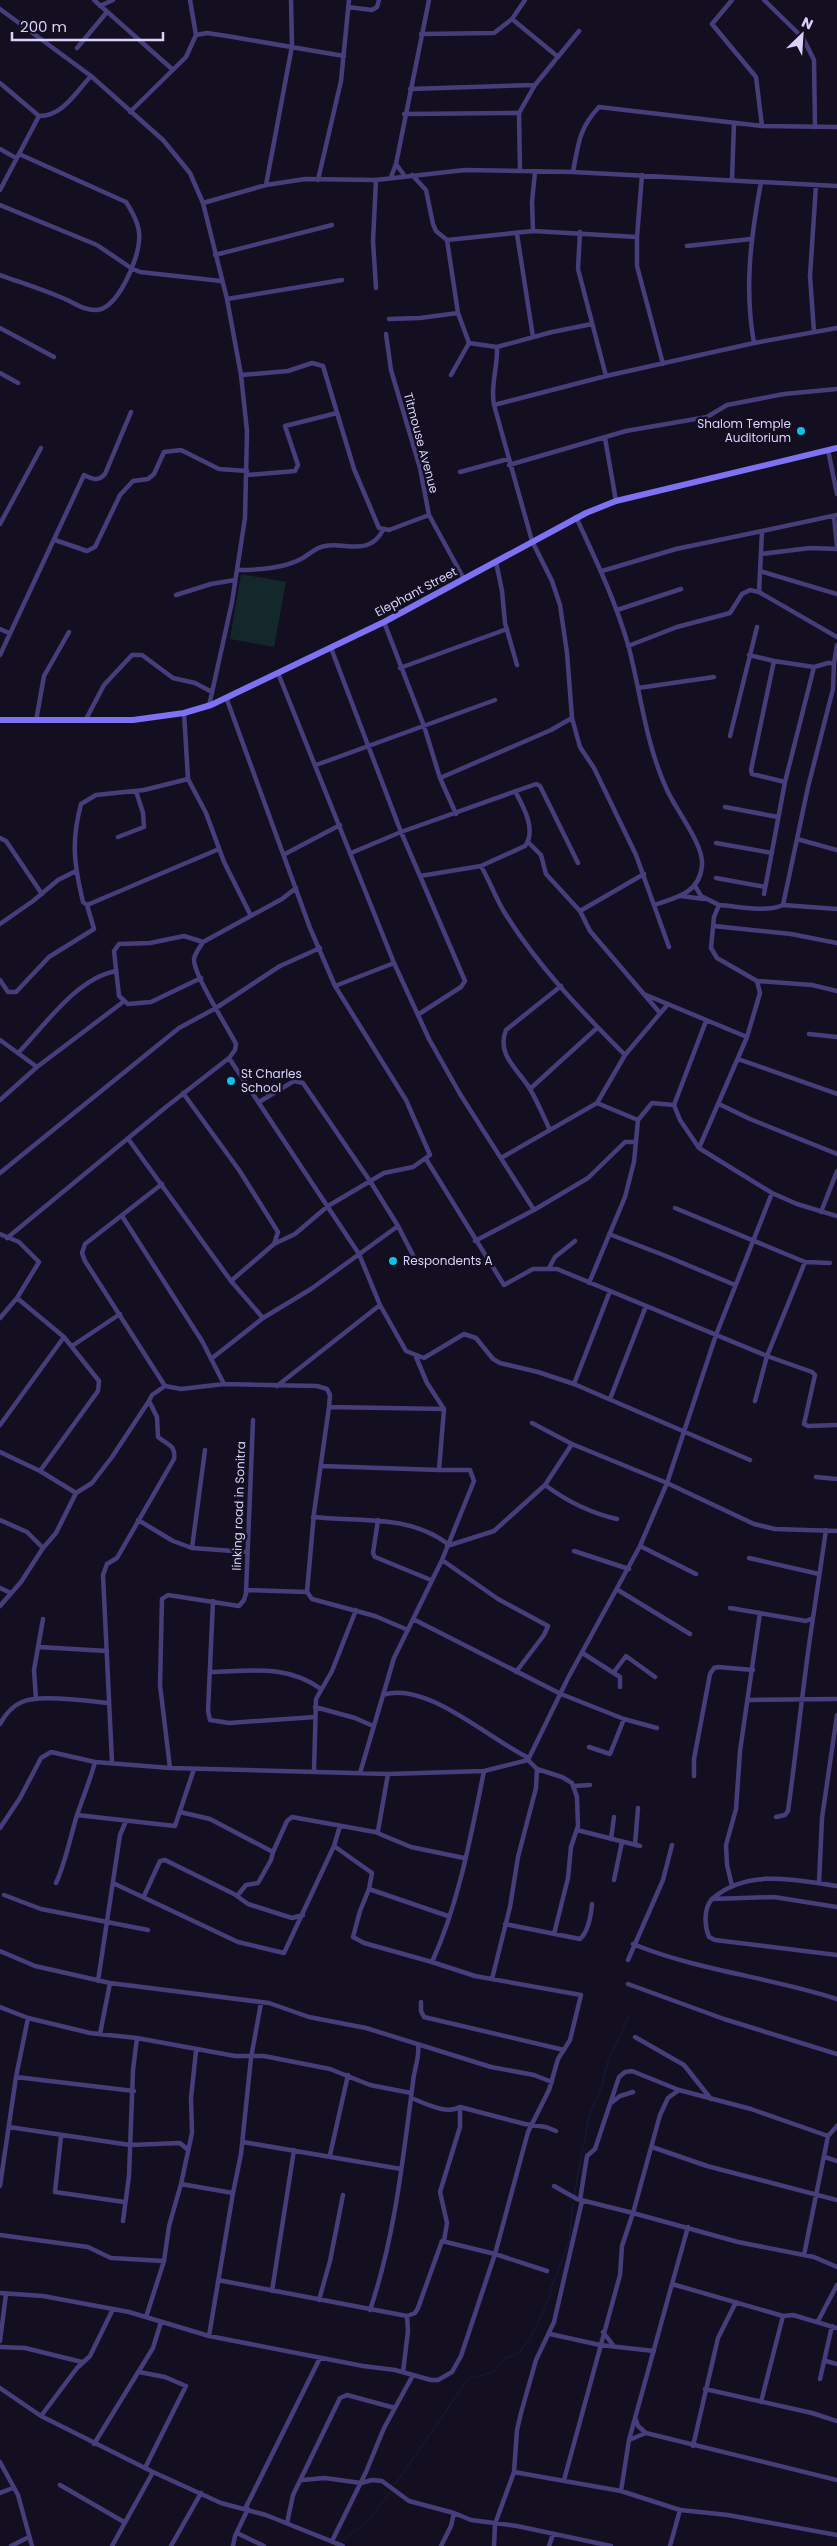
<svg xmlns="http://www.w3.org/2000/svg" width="837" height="2546" font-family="Poppins,sans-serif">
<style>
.green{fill:#12282a}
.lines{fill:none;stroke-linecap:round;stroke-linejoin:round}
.stream{stroke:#0f1d3f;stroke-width:1}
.minor{stroke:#453e7b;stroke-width:4.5}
.secondary{stroke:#7f71f3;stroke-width:6}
.poi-dot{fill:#13bfe6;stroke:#130f20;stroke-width:2}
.labels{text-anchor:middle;stroke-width:5;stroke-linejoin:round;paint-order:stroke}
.poi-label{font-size:12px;fill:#dad2fb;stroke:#130f20;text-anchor:start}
.street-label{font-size:12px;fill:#dad2fb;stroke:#130f20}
</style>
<rect width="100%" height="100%" fill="#130f20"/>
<path class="green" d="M 241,574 L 286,582 L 274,647 L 230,639 Z"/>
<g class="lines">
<path class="stream" d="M 574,2196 L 589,2116 L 602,2086 L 608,2061 L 629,2016
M 395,2485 L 468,2379 L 494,2372 L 505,2358 L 519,2353 L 530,2339 L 550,2297 L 551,2288 L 569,2242 L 573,2204
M 339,2543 L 368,2521 L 391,2491"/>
<path class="minor" d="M 94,0 L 172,69
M 190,0 L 196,35
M 732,0 L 712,24 L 756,77 L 762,126
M 764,0 L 803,38 L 814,60 L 815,127
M 100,6 L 113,0
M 348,7 L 372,10 L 377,7 L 379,0
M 0,9 L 91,76 L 163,140 L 190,173 L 203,203 L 227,299 L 241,375 L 247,431 L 245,518 L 232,602 L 209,706
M 512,19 L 557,56
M 421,34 L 494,33 L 512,19 L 525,0
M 77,48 L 107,12
M 0,83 L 39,116 C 63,116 76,92 91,76
M 410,89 L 535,85
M 130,112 L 186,57 L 196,35 L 207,33 L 227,36 L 344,56
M 404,114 L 519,113
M 0,149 L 16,158
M 396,164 L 404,175
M 520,171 L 519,113 L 535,85 L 579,31
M 573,172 C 578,145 579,128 599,107 L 762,126 L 837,127
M 412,175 L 426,190 L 433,224 L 436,231 L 447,240 L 458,313 L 469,343
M 642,175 L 637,237 L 637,266 L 663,364
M 391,177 L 396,164 L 429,0
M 318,180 L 341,81 L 349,0
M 732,180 L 734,123
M 266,185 L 292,46 L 291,0
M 0,190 L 39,116
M 203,203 L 266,185 L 305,179 L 376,180 L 465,170 L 573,172 L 837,186
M 0,205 L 97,245 L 131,268 L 140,272 L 221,281
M 533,231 L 532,202 L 535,172
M 580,232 L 578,269 L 606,376
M 517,234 L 533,337
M 447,240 L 533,231 L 637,237
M 687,246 L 751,239
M 215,255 L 332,225
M 0,275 C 22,283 44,290 65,299 C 76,304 85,311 97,310 C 118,308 138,260 139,241 C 141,227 133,213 126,202 L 19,154
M 376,288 L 373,241 L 376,180
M 227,299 L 342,280
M 389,319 L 420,318 L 458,313
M 0,328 L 54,357
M 814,332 L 810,276 L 816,185
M 386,334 L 391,370 L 420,468 L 429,515 L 464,579
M 469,343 L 497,347 L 552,332 L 592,324
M 754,343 C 744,288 751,236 761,182
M 497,347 C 498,367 490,386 494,405 L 532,541 L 552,581 L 560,605 L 567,653 L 572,718 L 580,747 L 594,768 L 636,855 L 669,947
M 0,373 L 18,383
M 241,375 L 288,371 L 312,363 L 323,366 L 354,469 L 379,528 L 389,530 L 429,515
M 451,375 L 469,343
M 494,405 L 606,376 L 754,343 L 837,328
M 605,438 L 616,501
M 828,450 L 837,494
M 509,465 L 626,431 L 707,417 L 727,405 L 784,394 L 837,389
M 460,472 L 508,459
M 247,475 L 295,471 L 298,465 L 285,426 L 337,413
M 576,517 C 596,560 616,602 629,648 C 641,695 646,745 667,790 C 676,810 704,845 702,865 C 700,893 676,898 654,905
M 834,517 L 837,546
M 0,524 L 41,448
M 55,540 L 87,551 L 95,547 L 120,495 L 133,481 L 148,479 L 154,474 L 164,452 L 181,450 L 219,469 L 247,471
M 761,554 L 810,548 L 837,549
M 496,562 L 502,591 L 505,623 L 517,665
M 237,570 C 257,570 284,568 301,559 C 309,555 316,547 325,546 C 346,542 369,557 383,530
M 602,571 L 676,549 L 762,531
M 760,571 L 837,594
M 759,592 L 762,531 L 837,515
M 176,595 L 211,584 L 235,580
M 617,610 L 681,589
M 384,622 L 424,726 L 440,778 L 456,814
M 0,629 L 9,633
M 628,646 L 677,627 L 730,613 L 742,594 L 750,590 L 759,592 L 837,637
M 331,648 L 401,832 L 420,876 L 481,866 L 525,846 C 537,830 523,806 515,791
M 0,655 L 84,475 C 92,479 98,482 105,474 L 131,412
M 749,655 L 774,661
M 400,668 L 507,629
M 278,673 L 394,963 L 429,1039 L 460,1094 L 534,1210 L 475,1241
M 638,688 L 714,677
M 226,697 L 310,928 L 335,986 L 406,1100 L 430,1155 L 413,1167 L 384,1173 L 328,1206 L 295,1234 L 274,1244 L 231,1281
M 184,713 L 188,779 L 206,813 L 224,862 L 251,916
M 36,721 L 44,676 L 69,632
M 85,721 L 104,685 L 132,655 L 142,655 L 173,678 L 195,683 L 212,692
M 730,736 L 757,627
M 316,765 L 495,700
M 440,778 L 551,730 L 572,718
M 785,782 L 752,774 L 751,770 L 774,661 L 814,667 L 828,663 L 834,663 L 837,645
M 725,807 L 778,817
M 118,837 L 144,827 L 143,813 L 136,791
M 0,838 L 6,841 L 42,894
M 797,839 L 837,850
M 528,842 L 541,855 L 546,874 L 580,911
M 716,843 L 772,853
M 351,853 L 401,832 L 536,784 L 540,786 L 578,863
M 285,854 L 340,825
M 481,866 C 489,880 495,896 503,910 C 536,964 581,1011 625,1055
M 644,874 L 580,911 L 590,931 L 660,1013
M 716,878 L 765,887
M 695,886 L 701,896 L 719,905
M 764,894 L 785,782 L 814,667
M 681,896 L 704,899
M 87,905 L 219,849
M 783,905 L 808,787 L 833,689 L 834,663
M 837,909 L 783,905 C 766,913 738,906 719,905 L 714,917 L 711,948 L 717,958 L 757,981 L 812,985 L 837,991
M 0,924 L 33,901 L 58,880 L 76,871
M 714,926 L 791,934 L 837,943
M 201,978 L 151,1002 L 128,1004 L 119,996 L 114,951 L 119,944 L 150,943 L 184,936 L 203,942
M 0,980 L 8,992 L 16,992 L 49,957 L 94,929 L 87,905 L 83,902 C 74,864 71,842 81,804 L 96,795 L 144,790 L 188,779
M 335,986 L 394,963
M 646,995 L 747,1037
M 419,1014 L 461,987 L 465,981 L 420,876
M 706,1021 L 674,1105 L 680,1120 L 699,1148 L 772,1193 L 797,1204 L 837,1216
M 809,1034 L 837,1037
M 0,1040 L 37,1067
M 19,1052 C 45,1025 77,978 116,971
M 229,1058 L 359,1254 L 380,1305 L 406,1351 L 424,1358 L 464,1334 L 476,1338 L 493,1359 L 500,1363 L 538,1372 L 574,1384 L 750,1460
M 738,1059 L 837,1094
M 530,1089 L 597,1028
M 183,1093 L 239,1170 L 278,1232 L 274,1244
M 0,1100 L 37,1067 L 123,1002
M 259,1102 L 294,1081 L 303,1083 L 370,1181 L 398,1226 L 417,1263
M 719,1104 L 750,1119 L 837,1154
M 638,1120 L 652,1103 L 674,1105
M 549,1128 C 543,1115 537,1101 530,1089 C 518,1069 496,1055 506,1030 L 561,986
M 129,1140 L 231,1281 L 263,1318
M 699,1148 L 747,1037 L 760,993 L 757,981
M 501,1158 L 597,1103 L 625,1055 L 668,1004
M 426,1159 L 504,1285 L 533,1269 L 557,1269 L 767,1356 L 805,1262
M 0,1173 L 179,1028 L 216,1008 L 280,966 L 320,948
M 162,1184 L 85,1244 L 82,1253 L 85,1261 L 165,1386
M 675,1208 L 805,1262 L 830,1263
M 534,1210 L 588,1178 L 625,1142 L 636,1142
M 821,1212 L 837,1171
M 122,1216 L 202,1341 L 224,1384
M 0,1234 L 19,1242 L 39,1262 L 17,1298 L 0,1318
M 609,1234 L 666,1256 L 735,1285
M 7,1238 L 166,1107 L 229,1058 L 235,1050 L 236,1044 C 228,1028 193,974 194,959 C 195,953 200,947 203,942 L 282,899 L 296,888
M 549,1268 L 555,1257 L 575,1241
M 589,1283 L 625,1197 L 634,1162 L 638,1120 L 597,1103
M 17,1298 L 64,1337 L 99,1381 L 98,1391 L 40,1471
M 72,1346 L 120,1314
M 416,1357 L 427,1383 L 444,1409
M 211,1359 L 263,1318 L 311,1289 L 398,1226
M 574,1384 L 610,1291
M 277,1386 L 380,1305
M 610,1399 L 646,1306
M 755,1401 L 767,1356 L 812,1372 L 815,1375 L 804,1424 L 808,1426 L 837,1425
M 532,1423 L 572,1444
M 0,1425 L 64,1337
M 0,1452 L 40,1471 L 76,1493
M 322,1466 L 439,1470 L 444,1409 L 329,1407
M 816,1477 L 837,1479
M 545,1485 C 568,1502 590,1513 617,1519
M 313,1517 C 360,1522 408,1514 448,1544
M 0,1520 L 27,1532 L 43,1548
M 138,1520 L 173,1541 L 192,1548 L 247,1552
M 378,1520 L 373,1553 L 375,1557 L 431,1580
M 447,1546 L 494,1531 L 545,1485 L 572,1444 L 667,1483 L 754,1524 L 775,1529 L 837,1531
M 640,1546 L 696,1574
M 192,1548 L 205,1450
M 574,1551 L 629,1569
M 749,1558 L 819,1574
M 442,1560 L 498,1599 L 548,1626 L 544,1635 L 516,1672
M 0,1588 L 11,1593
M 618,1590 L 690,1634
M 246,1592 L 253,1420
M 213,1601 L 208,1711 L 210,1720 L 229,1723 L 315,1717
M 0,1606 L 21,1582 L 43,1548 L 56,1533 L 76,1493 L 92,1483 L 112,1457 L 149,1401
M 730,1608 L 806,1621 L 813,1618 L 826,1530
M 413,1619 L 561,1694 L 624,1719 L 657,1728
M 39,1647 L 107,1651
M 584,1654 L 620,1677 L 620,1687
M 210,1672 C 251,1671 287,1664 321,1689
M 614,1672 L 626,1656 L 655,1677
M 383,1695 C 426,1680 490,1740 529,1758
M 36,1699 L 34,1670 L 43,1619
M 748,1700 L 837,1699
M 315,1707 L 355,1718 L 373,1726
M 0,1724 C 5,1715 12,1706 22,1702 C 38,1694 89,1701 108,1703
M 589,1747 L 610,1754 L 624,1719
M 112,1762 L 103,1575 L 107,1564 L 117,1558 L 174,1459 C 176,1445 168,1445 158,1437 L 157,1417 L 149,1401 L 152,1395 L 165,1386 L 181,1389 L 224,1384 L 317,1386 L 327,1389 L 330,1395 L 329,1407 L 314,1513 L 307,1592 L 312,1599 L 375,1616 L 408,1630
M 170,1768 L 160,1685 L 162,1599 L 168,1595 L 239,1606 L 244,1600 L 247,1590 L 307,1592
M 537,1769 L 562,1777 L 572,1783 L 577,1797 L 578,1826 L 571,1847 L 568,1878 L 554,1934
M 314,1771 L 316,1699 L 332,1671 L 356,1610
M 360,1773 L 394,1658 L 442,1560 L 474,1481 L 470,1470 L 439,1470
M 694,1776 L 694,1759 L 710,1674 L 714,1668 L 718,1667 L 753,1670
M 574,1786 L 590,1785
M 180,1812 L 210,1819 L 273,1852 L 271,1860 L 258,1883 L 246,1885 L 237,1896
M 77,1815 L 175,1826 L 194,1769
M 776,1817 L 785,1815 L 788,1811 C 797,1747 803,1682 813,1618
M 0,1828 L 20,1798 L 41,1758 L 51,1752 L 95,1762 L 170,1768 L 388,1774 L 484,1771 L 528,1760 L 568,1678 L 640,1546 L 667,1483 L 716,1335 L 772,1193
M 577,1830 L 640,1846
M 375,1832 L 411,1847 L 464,1858
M 611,1839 L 614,1817
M 635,1845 L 638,1808
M 334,1846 L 372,1873 L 369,1889 L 448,1916
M 273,1852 L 287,1821 L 292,1817 L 375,1832 L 378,1831 L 388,1774
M 614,1880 L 622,1842
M 56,1883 C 66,1861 70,1838 77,1815 C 83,1797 90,1781 95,1762
M 113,1883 L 238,1942 L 284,1953 L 334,1846 L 340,1826
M 819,1883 L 822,1818 L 837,1715
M 732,1886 L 727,1865 L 726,1845 L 736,1809 L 740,1751 L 760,1613
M 837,1886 C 796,1880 747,1868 712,1899 C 704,1908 704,1925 709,1937 L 715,1940 L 837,1955
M 369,1889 L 360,1911 L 353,1937 L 364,1943 L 432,1962
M 4,1895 L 41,1909 L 148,1930
M 144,1896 L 160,1861 L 165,1860 L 234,1894 L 248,1904 L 292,1918 L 303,1915
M 712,1899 L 774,1897 L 837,1907
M 505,1924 L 580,1939 C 589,1931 591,1915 592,1904
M 633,1944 C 699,1971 770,1977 837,1999
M 0,1951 L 35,1966 L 110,1983 L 269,2003 L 309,2017 L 366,2028 L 491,2067 L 534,2075 L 552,2082
M 628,1960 L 663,1880 L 672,1845
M 492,1979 L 510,1907 L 518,1857 L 536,1788 L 537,1769 L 528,1760
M 98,1981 L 120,1835 L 126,1821
M 628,1984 L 724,2019 L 837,2054
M 421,2002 L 421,2011 L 424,2017 L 564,2050
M 0,2007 L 28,2018 L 90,2033 L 137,2038 L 235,2056 L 264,2056 L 330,2069 L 370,2085 L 411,2093
M 100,2034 L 110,1983
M 635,2037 L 684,2065 L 711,2099
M 16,2077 L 134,2091
M 411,2098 C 425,2103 446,2115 460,2107 L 525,2124 L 546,2127 L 556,2131
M 611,2103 L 620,2096 L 633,2092
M 9,2127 L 130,2145 L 180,2143 L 187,2149
M 61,2136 L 55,2192 L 124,2202
M 828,2136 L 751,2109 L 679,2090 L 668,2098 L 660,2115 L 633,2213 L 738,2242 L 814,2257 L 837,2267
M 243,2142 L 401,2169
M 652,2147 L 707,2166 L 837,2200
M 330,2155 L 348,2075
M 825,2157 L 837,2161
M 181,2184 L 233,2193
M 0,2186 L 16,2077 L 28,2018
M 554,2186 L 577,2199 L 633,2213 L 622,2246 L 620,2275 L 564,2480
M 580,2200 L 587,2156 L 595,2149 L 619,2077 L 625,2072 L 632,2071 L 679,2090
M 123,2221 L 129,2176 L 133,2070 L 137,2038
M 0,2235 L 88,2247 L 111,2258 L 164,2261
M 444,2241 L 447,2223 L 440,2192 L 460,2127 L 460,2107
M 804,2255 L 828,2136 L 837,2126
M 218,2280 L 407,2316 L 415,2313 L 418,2308 L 442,2241 L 495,2254 L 547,2271
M 672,2284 L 688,2227
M 272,2291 L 294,2150
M 0,2293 L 43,2296 L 129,2312 L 209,2336 L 363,2366 L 395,2370 L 431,2380 L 438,2380 L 452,2372 L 461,2356 L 495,2254 L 528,2132 L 549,2090 L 558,2059 L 570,2040 L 581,1995 L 475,1976 L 432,1962 C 459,1903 471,1835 484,1771
M 319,2300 L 330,2261 L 343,2195
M 370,2310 C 395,2237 403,2158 413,2082 C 414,2069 420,2057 418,2045
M 146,2317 L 164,2261 L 169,2226 L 181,2184 L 192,2133 L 191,2098 L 196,2051
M 818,2321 L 837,2285
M 603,2332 L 613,2345
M 550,2334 L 600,2345 L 654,2351
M 209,2336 L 233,2193 L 241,2154 L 251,2058 L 261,2003
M 0,2341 L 6,2294
M 0,2347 L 25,2348 L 82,2362
M 826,2361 L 837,2364
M 139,2372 L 165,2377 L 186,2386 L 145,2468
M 403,2372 L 408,2331 L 407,2316
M 820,2379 L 832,2326
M 0,2388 L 41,2416 L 153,2472 L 221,2503 L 266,2515 L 343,2546
M 705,2389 L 812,2413 L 837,2421
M 761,2402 L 783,2316 L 793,2315 L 837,2328
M 41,2416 L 77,2368 L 90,2356 L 113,2309
M 636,2420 L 638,2426 L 646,2433 L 837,2480
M 629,2440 L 646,2433
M 94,2444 L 153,2348 L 161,2322
M 693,2446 L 718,2338 L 736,2302
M 0,2462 L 18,2495 L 32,2546
M 514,2472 L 621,2491 L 680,2510 L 728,2515 L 837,2535
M 302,2480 L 325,2478 L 361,2483 L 372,2480 L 382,2481 L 409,2501 L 454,2513 L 471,2520 L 517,2526 L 611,2546
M 60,2485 L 124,2522
M 621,2491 L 629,2440 L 672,2284 L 783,2316
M 0,2493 L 13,2488
M 245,2509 L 320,2358
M 287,2523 L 293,2495 L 340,2398 L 347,2395 L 395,2408
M 237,2533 L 264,2546
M 332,2541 L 366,2472 L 384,2428 L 413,2375
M 11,2546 L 29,2537
M 112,2546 L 153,2472
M 171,2546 L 201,2493
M 233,2546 L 235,2536 L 248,2509
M 441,2546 L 451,2526 L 454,2513
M 494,2546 L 495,2524 L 514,2472 L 517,2430 L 521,2413 L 536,2360 L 554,2322 L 582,2201
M 549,2546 L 553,2534
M 670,2546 L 680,2510"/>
<path class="secondary" d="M 0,720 L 133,720 L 184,713 L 211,705 L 384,622 L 586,513 L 616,501 L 837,448"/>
</g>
<g class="poi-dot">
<circle cx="801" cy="431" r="5"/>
<circle cx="231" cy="1081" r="5"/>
<circle cx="393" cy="1261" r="5"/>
</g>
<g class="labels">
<g class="poi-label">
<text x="791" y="428" text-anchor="end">Shalom Temple<tspan x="791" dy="14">Auditorium</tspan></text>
<text x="241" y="1078">St Charles<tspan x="241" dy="14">School</tspan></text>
<text x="403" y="1265">Respondents A</text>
</g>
<g class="street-label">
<text transform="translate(421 443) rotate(75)" y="4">Titmouse Avenue</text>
<text transform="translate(416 592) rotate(-28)" y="4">Elephant Street</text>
<text transform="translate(239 1506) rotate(-88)" y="4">linking road in Sonitra</text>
</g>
</g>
<g transform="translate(802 35) rotate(25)" stroke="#130f20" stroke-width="4" paint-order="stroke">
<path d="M0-4L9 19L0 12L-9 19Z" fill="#dad2fb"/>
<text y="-8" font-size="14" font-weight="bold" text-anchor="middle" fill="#dad2fb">N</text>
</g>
<path d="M12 32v8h151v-8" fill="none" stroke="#dad2fb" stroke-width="2.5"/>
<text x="20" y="32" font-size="15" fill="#dad2fb" stroke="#130f20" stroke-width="4" paint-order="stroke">200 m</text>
</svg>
